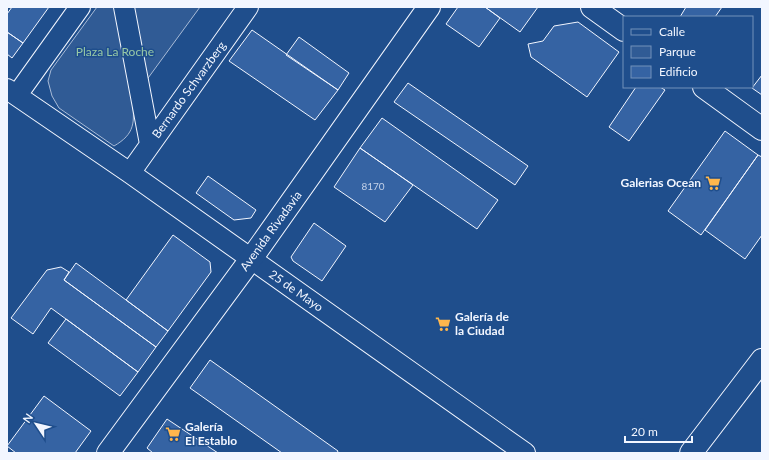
<svg xmlns="http://www.w3.org/2000/svg" width="769" height="460" font-family="Lato,sans-serif">
<style>
.green{fill:#305b95;stroke:#a8bbd7}
.building{fill:#3563a3;stroke:#f2f6ff}
.lines{fill:none;stroke-linecap:round;stroke-linejoin:round}
.minor-casing{stroke:#f2f6ff;stroke-width:22}
.tertiary-casing{stroke:#f2f6ff;stroke-width:24}
.primary-casing{stroke:#f2f6ff;stroke-width:24}
.minor{stroke:#1f4e8c;stroke-width:20}
.tertiary{stroke:#1f4e8c;stroke-width:22}
.primary{stroke:#1f4e8c;stroke-width:22}
.labels{text-anchor:middle;stroke-width:3;stroke-linejoin:round;paint-order:stroke}
.number-label{font-size:10px;fill:#c3d1e8}
.park-label{font-size:12px;fill:#97c8a6;stroke:#1f4e8c}
.street-label{font-size:12px;fill:#f2f6ff;stroke:#1f4e8c}
.poi-label{font-size:12px;font-weight:bold;fill:#f2f6ff;stroke:#1f4e8c;text-anchor:start}
</style>
<rect width="100%" height="100%" fill="#1f4e8c"/>
<path class="green" d="M 97,7 L 200,7 L 132,100 C 135,122 135,134 114,146 L 59,108 L 52,96 L 48,81 L 51,70 Z"/>
<path class="building" d="M 12,7 L 49,7 L 23,43 L 7,32 L 7,14 Z
M 458,7 L 485,7 L 500,18 L 479,47 L 446,24 Z
M 485,7 L 538,7 L 520,32 Z
M 686,7 L 722,7 L 715,17 L 680,17 Z
M 578,22 L 619,52 L 587,97 L 531,57 L 528,44 L 543,41 L 554,26 Z
M 252,30 L 338,90 L 315,120 L 229,61 Z
M 7,32 L 23,43 L 12,58 L 7,54 Z
M 299,37 L 349,73 L 338,90 L 286,55 Z
M 762,75 L 762,95 L 752,88 Z
M 408,83 L 528,166 L 515,185 L 394,102 Z
M 636,87 L 660,87 L 665,90 L 629,141 L 609,127 Z
M 382,118 L 498,200 L 477,229 L 360,148 Z
M 725,131 L 758,155 L 701,235 L 668,211 Z
M 360,148 L 413,185 L 385,222 L 334,187 Z
M 758,155 L 762,157 L 762,235 L 745,259 L 705,230 Z
M 208,176 L 256,210 L 251,218 L 234,220 L 196,193 Z
M 314,223 L 346,246 L 322,281 L 293,261 L 291,257 Z
M 173,235 L 210,262 L 211,272 L 168,331 L 126,300 Z
M 76,263 L 168,331 L 156,347 L 64,280 Z
M 61,267 L 69,272 L 64,280 L 156,347 L 138,372 L 51,308 L 33,334 L 11,318 L 47,270 Z
M 66,319 L 138,372 L 120,396 L 48,343 Z
M 210,360 L 338,451 L 337,453 L 282,453 L 190,388 Z
M 44,396 L 91,431 L 75,453 L 16,453 L 7,446 Z
M 167,419 L 218,453 L 153,453 L 147,448 Z"/>
<g class="lines">
<g class="minor-casing">
<path id="minor" d="M 124,7 L 150,144
M 7,89 L 130,173 L 525,453
M 17,95 L 80,7
M 130,173 L 248,7"/>
</g>
<g class="tertiary-casing">
<path id="tertiary" d="M 592,7 L 624,30
M 704,87 L 762,129
M 691,453 L 762,360"/>
</g>
<g class="primary-casing">
<path id="primary" d="M 108,453 L 251,259 L 429,7"/>
</g>
<use href="#minor" class="minor"/>
<use href="#tertiary" class="tertiary"/>
<use href="#primary" class="primary"/>
</g>
<defs>
<g id="supermarket-bare" transform="scale(1.2)"><path d="M-6-5.5h2.5l.6 2H6L4.5 2H-2.5L-4.4-4H-6ZM-1.5 3.2a1.3 1.3 0 1 0 .1 0ZM3 3.2a1.3 1.3 0 1 0 .1 0Z" fill="#ffb74d" stroke="#1f4e8c" stroke-width="2.5" paint-order="stroke"/></g>
</defs>
<g fill-rule="evenodd">
<use href="#supermarket-bare" x="713" y="183"/>
<use href="#supermarket-bare" x="443" y="324"/>
<use href="#supermarket-bare" x="173" y="434"/>
</g>
<g class="labels">
<g class="number-label">
<text x="373" y="190">8170</text>
</g>
<g class="park-label">
<text x="115" y="56">Plaza La Roche</text>
</g>
<g class="street-label">
<text transform="translate(189 90) rotate(-54)" y="4">Bernardo Schvarzberg</text>
<text transform="translate(271 231) rotate(-54)" y="4">Avenida Rivadavia</text>
<text transform="translate(296 291) rotate(35)" y="4">25 de Mayo</text>
</g>
<g class="poi-label">
<text x="701" y="187" text-anchor="end">Galerias Ocean</text>
<text x="455" y="321">Galería de<tspan x="455" dy="14">la Ciudad</tspan></text>
<text x="185" y="431">Galería<tspan x="185" dy="14">El Establo</tspan></text>
</g>
</g>
<rect width="769" height="460" fill="none" stroke="#f2f6ff" stroke-width="16"/>
<rect x="623" y="16" width="130" height="72" fill="#1f4e8c" stroke="#7391ba"/>
<rect x="631" y="29" width="20" height="6" fill="#1f4e8c" stroke="#7391ba"/>
<text x="659" y="36" font-size="12" fill="#f2f6ff">Calle</text>
<rect x="631" y="46" width="20" height="12" fill="#305b95" stroke="#7391ba"/>
<text x="659" y="56" font-size="12" fill="#f2f6ff">Parque</text>
<rect x="631" y="66" width="20" height="12" fill="#3563a3" stroke="#7391ba"/>
<text x="659" y="76" font-size="12" fill="#f2f6ff">Edificio</text>
<g transform="translate(36 424) rotate(305)" stroke="#1f4e8c" stroke-width="3" paint-order="stroke">
<path d="M0-3L7 15L0 10L-7 15Z" fill="#f2f6ff"/>
<text y="-6" font-size="11" font-weight="bold" text-anchor="middle" fill="#f2f6ff">N</text>
</g>
<path d="M625 436v6h67v-6" fill="none" stroke="#f2f6ff" stroke-width="2"/>
<text x="631" y="436" font-size="12" fill="#f2f6ff" stroke="#1f4e8c" stroke-width="3" paint-order="stroke">20 m</text>
</svg>
